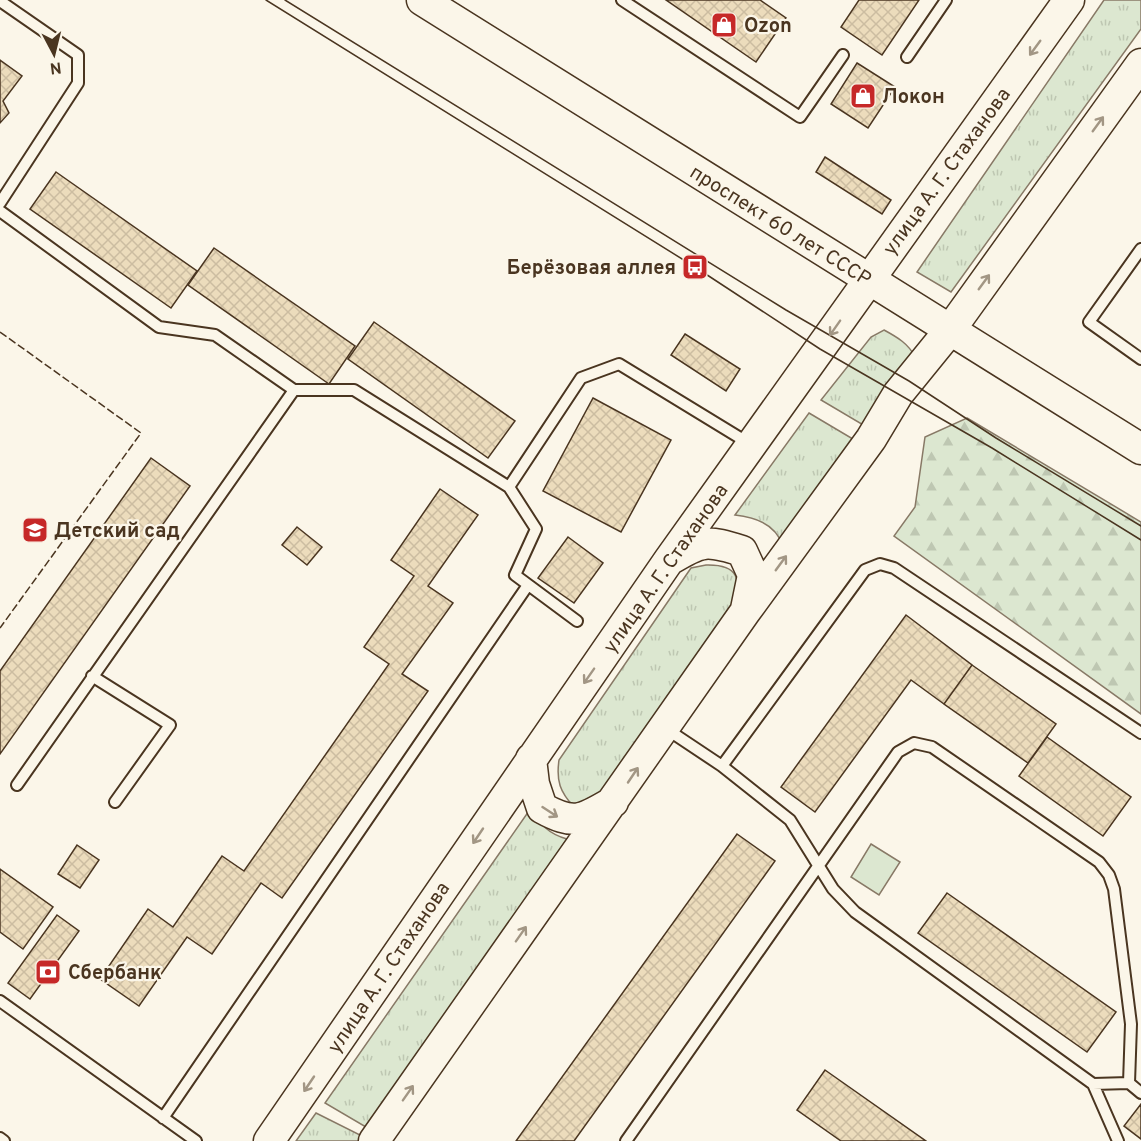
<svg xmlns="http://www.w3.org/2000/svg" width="1141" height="1141" font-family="Overpass,sans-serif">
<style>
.grass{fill:url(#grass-tufts);stroke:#887966;stroke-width:1.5}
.forest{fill:url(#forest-firs);stroke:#887966;stroke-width:1.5}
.park{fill:#dce7d0;stroke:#887966;stroke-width:1.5}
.building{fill:url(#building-cross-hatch);stroke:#4a3520;stroke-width:1.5}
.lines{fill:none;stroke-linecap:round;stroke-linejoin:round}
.service-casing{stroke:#4a3520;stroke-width:14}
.secondary-casing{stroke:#4a3520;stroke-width:33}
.service{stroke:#fbf6e9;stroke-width:10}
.secondary{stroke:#fbf6e9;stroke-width:30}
.tram{stroke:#4a3520;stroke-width:1.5}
.fence{stroke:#4a3520;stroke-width:1.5;stroke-dasharray:8 3;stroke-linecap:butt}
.oneway{stroke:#a29684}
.labels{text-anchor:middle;stroke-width:4.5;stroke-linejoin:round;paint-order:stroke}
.poi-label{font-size:20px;font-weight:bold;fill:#4a3520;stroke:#fbf6e9;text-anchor:start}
.street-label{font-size:20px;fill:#4a3520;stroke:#fbf6e9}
</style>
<defs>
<pattern id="grass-tufts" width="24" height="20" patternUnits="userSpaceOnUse" patternTransform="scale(1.5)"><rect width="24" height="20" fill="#dce7d0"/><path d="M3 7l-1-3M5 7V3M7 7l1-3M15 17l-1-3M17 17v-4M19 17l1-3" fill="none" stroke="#bec7b2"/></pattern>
<pattern id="forest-firs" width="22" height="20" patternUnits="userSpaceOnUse" patternTransform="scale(1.5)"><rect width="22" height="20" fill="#dce7d0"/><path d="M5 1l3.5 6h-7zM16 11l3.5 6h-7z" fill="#bec7b2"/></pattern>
<pattern id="building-cross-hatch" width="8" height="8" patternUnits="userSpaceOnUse" patternTransform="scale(1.5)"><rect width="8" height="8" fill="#ecdcbc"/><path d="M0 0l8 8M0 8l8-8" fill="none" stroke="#ccbda1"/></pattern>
</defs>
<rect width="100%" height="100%" fill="#fbf6e9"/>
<path class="grass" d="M 1104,0 L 1141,0 L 1141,29 L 951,292 L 917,272 Z
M 884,330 C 897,337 909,344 915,357 L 870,429 L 821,400 L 871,337 Z
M 809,413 L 858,442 L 783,546 C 776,525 755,517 735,515 Z
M 706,565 C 741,564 739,580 737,609 L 610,795 L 574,807 C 560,792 556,781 559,760 L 691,568 Z
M 531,808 C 540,825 549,834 567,839 L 371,1130 L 325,1103 Z
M 316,1113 L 366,1138 L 364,1141 L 296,1141 Z"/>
<path class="forest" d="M 967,418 L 1141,522 L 1141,714 L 894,536 L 915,507 L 925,437 Z"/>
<path class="park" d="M 871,844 L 900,862 L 879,895 L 851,877 Z"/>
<path class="building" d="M 666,0 L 760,0 L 786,18 L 756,62 Z
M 859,0 L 919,0 L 882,55 L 841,27 Z
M 0,60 L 22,76 L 3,101 L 9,113 L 0,123 Z
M 857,63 L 895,87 L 868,128 L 831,104 Z
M 825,157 L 891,200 L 882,214 L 816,172 Z
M 56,172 L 197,271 L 171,308 L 30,209 Z
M 214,248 L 355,346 L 329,384 L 188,285 Z
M 374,322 L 515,421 L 488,458 L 348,359 Z
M 685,334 L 740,369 L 726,391 L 671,355 Z
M 593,398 L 671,440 L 621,532 L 543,491 Z
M 151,458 L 190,486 L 0,754 L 0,671 Z
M 440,489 L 478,515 L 428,586 L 453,603 L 402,674 L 428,691 L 282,898 L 261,883 L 212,954 L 187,937 L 139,1006 L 100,979 L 148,909 L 173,927 L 222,856 L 244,871 L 389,664 L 364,647 L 414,576 L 391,560 Z
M 297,527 L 322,547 L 307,565 L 282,545 Z
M 568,537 L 603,563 L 574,603 L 538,578 Z
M 906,615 L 972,665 L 944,704 L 911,680 L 815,812 L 781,787 Z
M 972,665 L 1056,724 L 1028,763 L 944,704 Z
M 1047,737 L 1131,797 L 1103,836 L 1019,776 Z
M 737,834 L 775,861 L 574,1141 L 516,1141 Z
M 77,845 L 99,860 L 80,888 L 58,874 Z
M 0,869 L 53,907 L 23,949 L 0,932 Z
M 947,893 L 1116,1012 L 1087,1052 L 918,933 Z
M 57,915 L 79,931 L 30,999 L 8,983 Z
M 825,1070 L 926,1141 L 841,1141 L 797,1110 Z
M 1141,1104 L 1141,1139 L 1124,1126 Z"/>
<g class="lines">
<g class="service-casing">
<path id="service" d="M 622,0 L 800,117 L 843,55
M 0,1 L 78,55 L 78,83 L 0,203
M 907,57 L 946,0
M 0,211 L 159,327 L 215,335 L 294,390 L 354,390 L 509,487 L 581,378 L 619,364 L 750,444
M 1141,249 L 1089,322 L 1141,359
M 509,487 L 536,529 L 515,575 L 577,621
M 92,676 L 170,725 L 115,802
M 665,728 L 722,766 L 865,570 L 880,564 L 894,568 L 1141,733
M 722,766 L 790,820 L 833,889 L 855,912 L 1093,1084 L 1118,1141
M 17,785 L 294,390
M 0,1001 L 196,1141
M 1093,1084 L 1129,1083 L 1141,1093
M 163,1118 L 528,585
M 0,1138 L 4,1141
M 626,1141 L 898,752 L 914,743 L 932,747 L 1099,862 L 1109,875 L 1114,889 L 1131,1024 L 1129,1083"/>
</g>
<g class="secondary-casing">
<path id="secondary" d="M 422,0 L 1141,449
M 671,559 C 702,540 707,540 742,551 L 753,575 L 746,609
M 531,759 L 534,784 L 542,808 C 575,826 582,820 613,802
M 269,1141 L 669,560 L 1069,0
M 374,1141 L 745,612 L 871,439 L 898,394 L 950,330 L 1141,64"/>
</g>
<use href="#service" class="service"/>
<use href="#secondary" class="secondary"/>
<path class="tram" d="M 266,0 L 695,267 L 820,349 L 992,448 L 1141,540
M 285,0 L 786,310 L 909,381 L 996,438 L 1141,526"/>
<path class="fence" d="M 0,332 L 141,433 L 0,628"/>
</g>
<defs><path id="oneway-shaft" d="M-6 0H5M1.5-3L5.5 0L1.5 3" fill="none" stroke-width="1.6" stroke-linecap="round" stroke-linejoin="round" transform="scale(1.5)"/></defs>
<g class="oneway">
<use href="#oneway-shaft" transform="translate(1035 48) rotate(126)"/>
<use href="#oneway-shaft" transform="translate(1098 124) rotate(-54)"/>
<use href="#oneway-shaft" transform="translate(984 282) rotate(-54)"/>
<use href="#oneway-shaft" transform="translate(835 328) rotate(125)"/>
<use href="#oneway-shaft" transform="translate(781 563) rotate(-54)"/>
<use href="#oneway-shaft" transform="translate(589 676) rotate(125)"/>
<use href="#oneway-shaft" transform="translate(633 775) rotate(-56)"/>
<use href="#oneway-shaft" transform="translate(550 812) rotate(33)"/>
<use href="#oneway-shaft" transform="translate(478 836) rotate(124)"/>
<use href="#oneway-shaft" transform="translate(521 934) rotate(-55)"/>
<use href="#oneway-shaft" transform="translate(309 1084) rotate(124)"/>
<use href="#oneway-shaft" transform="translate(408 1093) rotate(-55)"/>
</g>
<defs>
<g id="shop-square" transform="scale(1.35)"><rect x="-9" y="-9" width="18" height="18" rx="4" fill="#c62828" stroke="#fbf6e9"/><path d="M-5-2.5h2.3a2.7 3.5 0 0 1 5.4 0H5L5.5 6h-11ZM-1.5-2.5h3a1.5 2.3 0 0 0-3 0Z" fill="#fff"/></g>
<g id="bus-square" transform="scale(1.35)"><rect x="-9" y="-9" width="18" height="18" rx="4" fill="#c62828" stroke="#fbf6e9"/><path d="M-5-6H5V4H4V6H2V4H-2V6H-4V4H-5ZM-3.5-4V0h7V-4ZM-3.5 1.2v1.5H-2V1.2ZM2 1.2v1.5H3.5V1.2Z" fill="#fff"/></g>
<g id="school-square" transform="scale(1.35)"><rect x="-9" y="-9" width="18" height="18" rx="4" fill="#c62828" stroke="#fbf6e9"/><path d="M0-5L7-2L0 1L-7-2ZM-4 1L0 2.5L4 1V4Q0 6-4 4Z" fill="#fff"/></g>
<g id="bank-square" transform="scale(1.35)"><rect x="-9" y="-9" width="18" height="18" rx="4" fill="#c62828" stroke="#fbf6e9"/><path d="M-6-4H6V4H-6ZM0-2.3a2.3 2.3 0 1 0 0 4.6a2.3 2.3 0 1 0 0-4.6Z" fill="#fff"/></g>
</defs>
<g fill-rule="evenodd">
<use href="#shop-square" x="724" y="25"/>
<use href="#shop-square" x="863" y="96"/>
<use href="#bus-square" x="695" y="267"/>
<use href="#school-square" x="35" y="530"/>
<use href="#bank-square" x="48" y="972"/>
</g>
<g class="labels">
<g class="poi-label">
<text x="744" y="32">Ozon</text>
<text x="882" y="103">Локон</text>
<text x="676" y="274" text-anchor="end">Берёзовая аллея</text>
<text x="54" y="537">Детский сад</text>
<text x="68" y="979">Сбербанк</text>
</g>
<g class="street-label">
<text transform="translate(946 171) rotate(-54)" y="7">улица А. Г. Стаханова</text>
<text transform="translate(781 225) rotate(32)" y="7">проспект 60 лет СССР</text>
<text transform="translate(665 568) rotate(-55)" y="7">улица А. Г. Стаханова</text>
<text transform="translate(388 967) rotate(-56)" y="7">улица А. Г. Стаханова</text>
</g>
</g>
<g transform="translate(54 54) rotate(173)" stroke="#fbf6e9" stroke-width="4.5" paint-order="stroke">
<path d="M0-4.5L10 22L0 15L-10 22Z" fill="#4a3520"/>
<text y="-9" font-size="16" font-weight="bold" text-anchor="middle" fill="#4a3520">N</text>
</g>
</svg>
